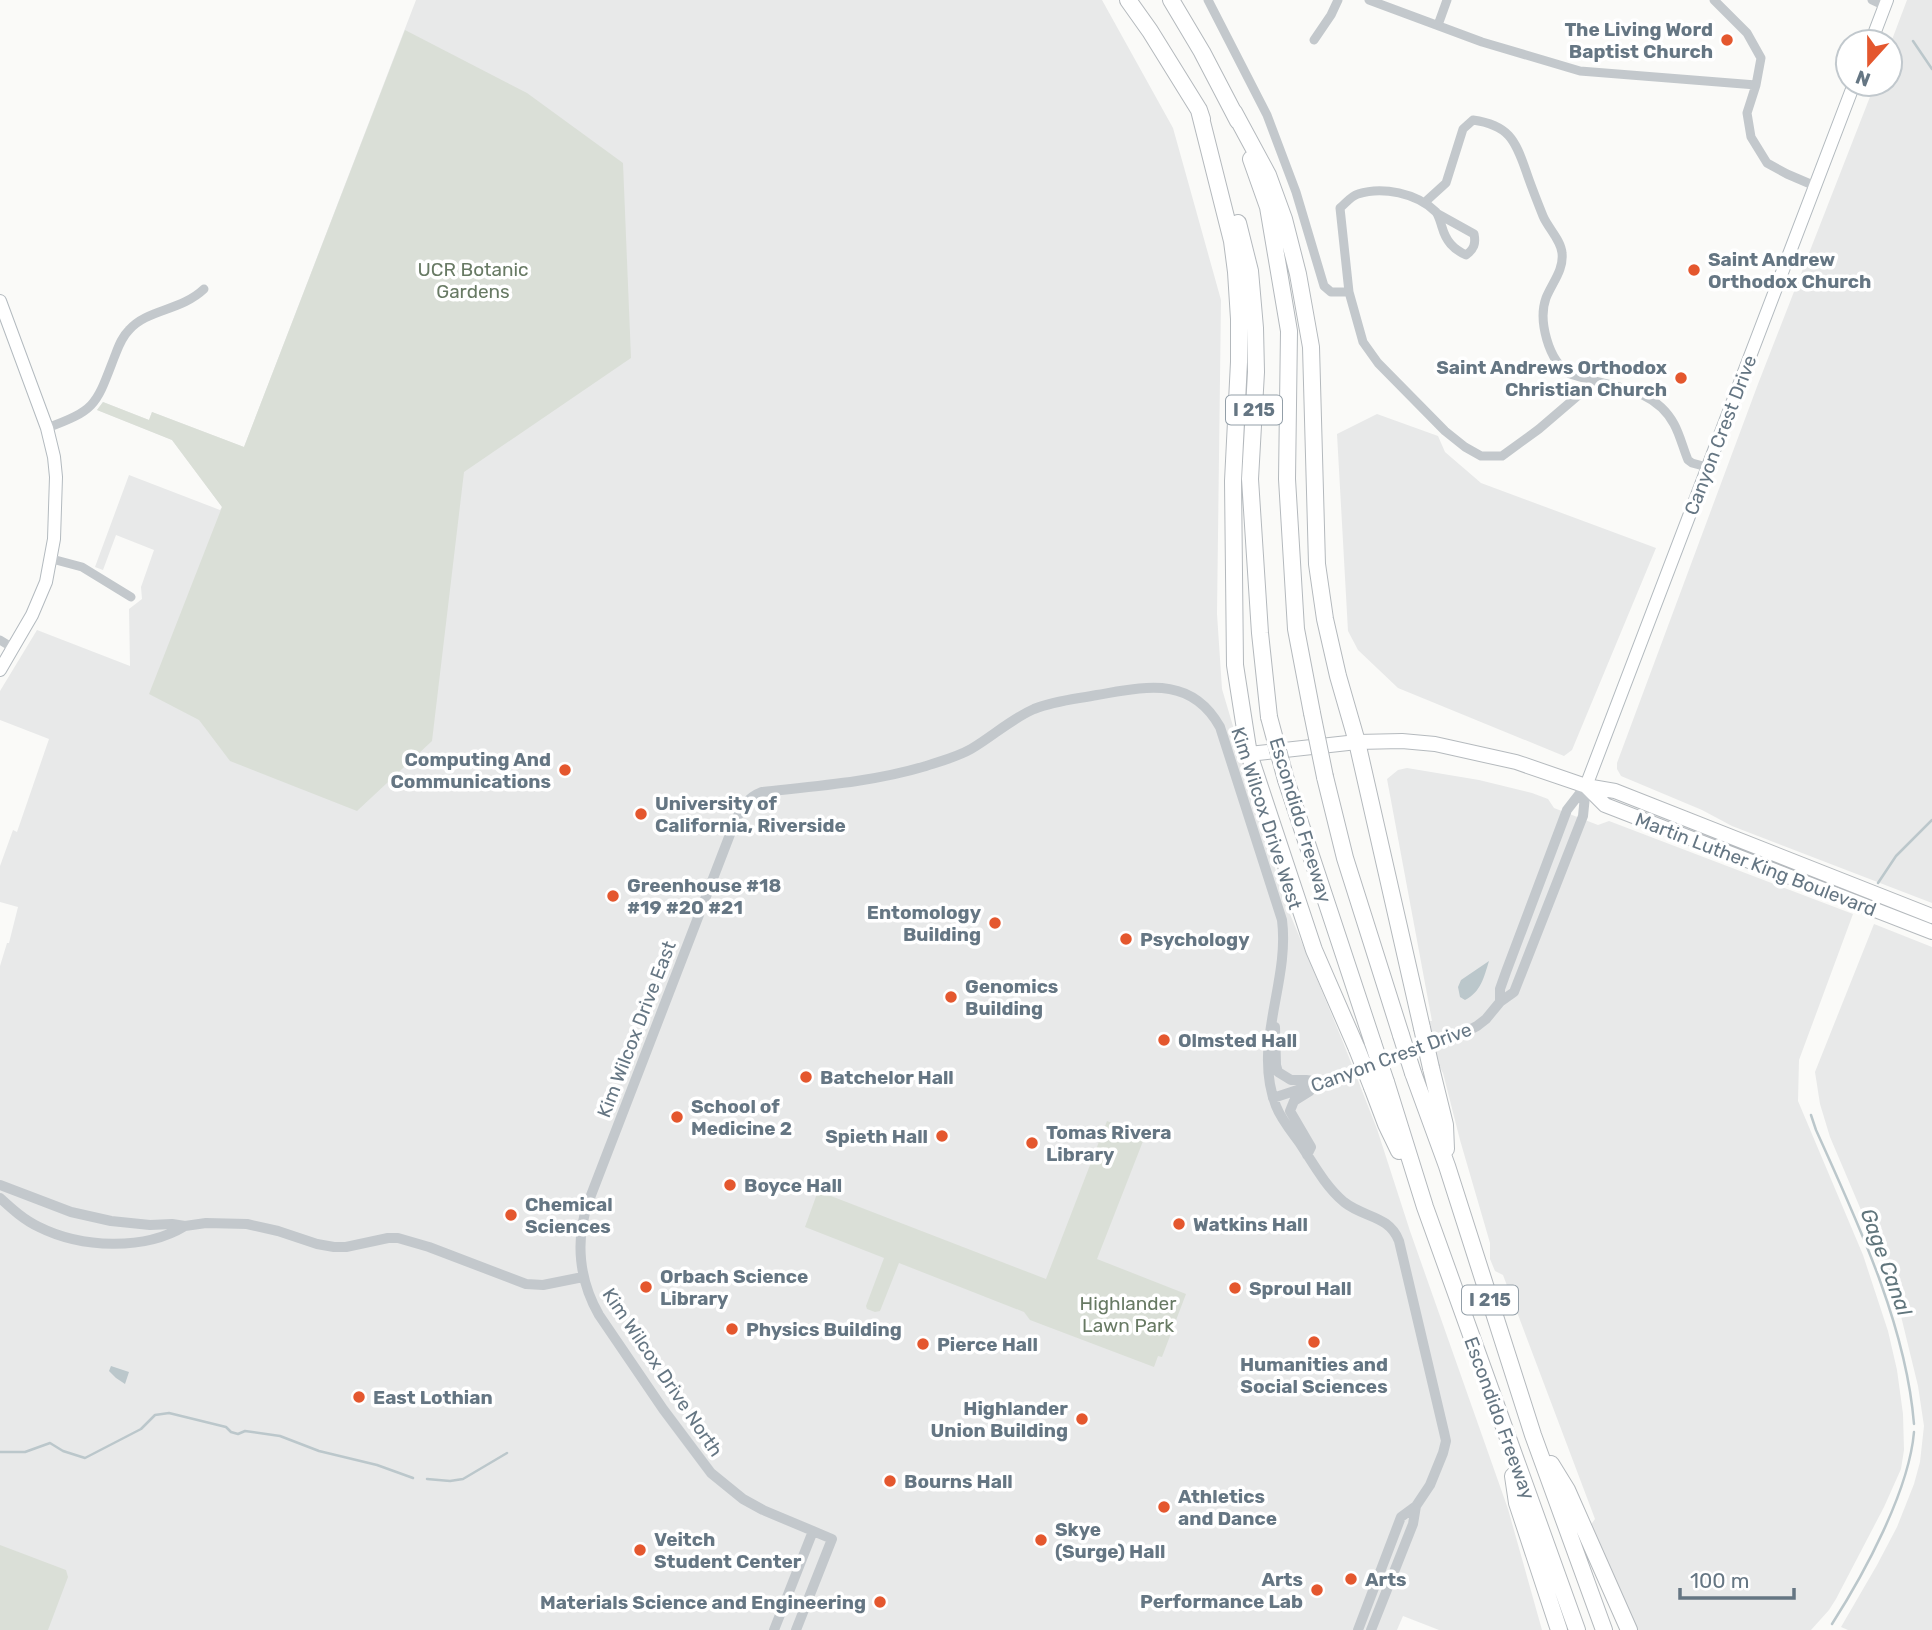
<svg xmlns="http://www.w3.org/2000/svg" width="1932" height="1630" font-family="Rubik,sans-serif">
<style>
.built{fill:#e8e9e9}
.green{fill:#dadfd7}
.water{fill:#bbc7cb}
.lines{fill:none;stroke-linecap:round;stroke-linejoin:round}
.stream{stroke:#bbc7cb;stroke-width:2.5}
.secondary-casing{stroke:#b3babf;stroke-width:14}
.primary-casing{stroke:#b5babe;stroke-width:16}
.motorway-casing{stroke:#b4b9bd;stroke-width:18}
.minor{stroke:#c3c8cc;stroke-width:9}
.tertiary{stroke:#c3c8cc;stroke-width:10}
.secondary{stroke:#fff;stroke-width:12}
.primary{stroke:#fff;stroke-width:14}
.motorway{stroke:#fff;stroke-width:16}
.motorway-bridge-casing{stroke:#b4b9bd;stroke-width:18;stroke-linecap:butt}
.motorway-bridge{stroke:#fff;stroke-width:16}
.poi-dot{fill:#e4572e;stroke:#fff;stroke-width:2.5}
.labels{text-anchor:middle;stroke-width:7;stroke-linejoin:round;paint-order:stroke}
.shield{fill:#fff;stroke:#939fa8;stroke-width:2}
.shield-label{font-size:18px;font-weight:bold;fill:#657683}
.poi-label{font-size:19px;font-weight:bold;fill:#657683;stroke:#fff;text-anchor:start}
.park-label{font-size:19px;fill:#687a64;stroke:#fff}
.street-label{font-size:19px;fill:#657683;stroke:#fff}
.water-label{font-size:21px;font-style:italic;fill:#60757c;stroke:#fff}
</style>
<rect width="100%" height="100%" fill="#fafaf8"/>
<path class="built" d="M 416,0 L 1102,0 L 1173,128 L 1221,300 L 1217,614 L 1222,689 L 1285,902 L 1343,1042 L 1377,1129 L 1410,1231 L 1508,1509 L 1542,1630 L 1439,1630 L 1403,1616 L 1397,1630 L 0,1630 L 0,966 L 7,943 L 9,943 L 18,907 L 0,902 L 0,866 L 13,830 L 17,832 L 49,739 L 0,720 L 0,691 L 37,630 L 130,666 L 129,609 L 142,599 L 141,587 L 154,550 L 116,535 L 103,570 L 95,567 L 129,475 L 220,510 L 222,507 L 172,440 L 97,410 L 103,402 L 149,420 L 152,412 L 244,447 Z
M 1907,0 L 1932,0 L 1932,903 L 1732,826 L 1702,810 L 1621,776 L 1617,769 L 1617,763 L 1758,384 L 1875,84 L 1890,84 L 1890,45 Z
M 1377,414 L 1438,436 L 1445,452 L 1481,483 L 1656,548 L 1572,750 L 1564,756 L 1398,688 L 1358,650 L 1348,631 L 1337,434 Z
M 1407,768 L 1479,780 L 1532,793 L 1548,799 L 1554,808 L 1598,825 L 1609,821 L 1853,914 L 1799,1060 L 1798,1101 L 1863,1255 L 1888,1331 L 1897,1370 L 1903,1414 L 1904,1450 L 1901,1469 L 1884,1507 L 1836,1599 L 1829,1610 L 1811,1630 L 1638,1630 L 1590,1526 L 1595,1519 L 1503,1275 L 1495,1271 L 1490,1259 L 1490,1243 L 1460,1140 L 1443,1073 L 1437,1062 L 1427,1021 L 1432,1021 L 1387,779 L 1398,770 Z
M 1874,924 L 1932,947 L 1932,1630 L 1848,1630 L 1841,1627 L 1877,1565 L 1897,1527 L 1914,1484 L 1920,1462 L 1924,1426 L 1918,1386 L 1900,1312 L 1878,1250 L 1830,1137 L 1820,1104 L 1815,1072 Z"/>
<path class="green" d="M 405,30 L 527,93 L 623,163 L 631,358 L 464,472 L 432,741 L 357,811 L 230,761 L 199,720 L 149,694 L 222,507 L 172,440 L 97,410 L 103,402 L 149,420 L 152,412 L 244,447 Z
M 1107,1121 L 1145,1136 L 1097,1259 L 1186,1294 L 1162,1357 L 1158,1356 L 1154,1367 L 1030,1320 L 1024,1312 L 899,1263 L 880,1311 L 875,1312 L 867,1309 L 866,1306 L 884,1258 L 805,1227 L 818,1191 L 1046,1279 Z
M 0,1545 L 66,1570 L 68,1577 L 48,1630 L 0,1630 Z"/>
<path class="water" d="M 1489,961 C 1484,977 1481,992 1465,1000 L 1460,997 L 1458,987 L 1461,980 Z
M 111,1366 L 129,1372 L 125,1384 L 116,1378 L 109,1371 Z"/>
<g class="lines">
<path class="stream" d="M 1913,41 L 1932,69
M 1878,883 L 1896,856 L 1932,820
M 1811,1115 L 1816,1130 C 1857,1221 1906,1324 1914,1424
M 0,1452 L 25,1452 L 50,1443 L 63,1451 L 85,1458 L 141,1429 L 155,1415 L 169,1413 L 226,1427 L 231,1432 L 238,1434 L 245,1431 L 280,1436 L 319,1451 L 377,1465 L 413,1478
M 427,1479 L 450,1481 L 463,1479 L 507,1453
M 1832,1624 C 1864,1574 1909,1491 1914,1432"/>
<g class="secondary-casing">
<path id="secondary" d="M 1871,42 L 1887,0
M 0,301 L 47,428 L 54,457 L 56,477 L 54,539 L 46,582 L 32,615 L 0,670
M 1586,786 L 1854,84"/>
</g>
<g class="primary-casing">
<path id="primary" d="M 1249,754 L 1357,742 L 1402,741 L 1435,744 L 1516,762 L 1586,786 L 1615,791 L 1932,916
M 1586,786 L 1605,805 L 1932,932"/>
</g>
<g class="motorway-casing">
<path id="motorway" d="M 1128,0 L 1150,31 L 1199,110 L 1202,119
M 1171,0 L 1202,52 L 1238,121
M 1199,110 L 1232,241 L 1236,272 L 1239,319 L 1239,362 L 1233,481 L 1235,665 L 1247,742 L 1249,754 L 1314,950 L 1357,1049
M 1234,112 L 1268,175 L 1284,219 L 1298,274 L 1311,347 L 1317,564 L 1325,619 L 1338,676 L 1357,742 L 1422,1028
M 1251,159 L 1268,207 L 1289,331 L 1287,479 L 1296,629 L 1312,713
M 1238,223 L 1250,271 L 1255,328 L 1256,372 L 1250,479 L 1260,633 L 1269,717
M 1325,777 L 1345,858 L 1401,1035
M 1286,780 L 1373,1043
M 1431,1068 L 1445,1125 L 1446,1149
M 1413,1073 L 1447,1166 L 1533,1435 L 1604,1630
M 1386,1082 L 1425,1207 L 1577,1630
M 1372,1087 L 1386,1124 L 1399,1151
M 1551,1464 L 1567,1490 L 1629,1630
M 1513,1476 L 1517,1503 L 1559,1630"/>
</g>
<path class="minor" d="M 1208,0 L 1267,115 L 1296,192 L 1324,286 L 1331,292 L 1349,292
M 1369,0 L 1482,42 L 1580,71 L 1756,85 L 1747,113 L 1751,137 L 1767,163 L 1787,174 L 1815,186
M 1714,0 L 1747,33 L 1761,58 L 1756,85
M 1872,0 L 1885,6
M 1438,25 L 1447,0
M 1314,40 L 1331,15 L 1338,0
M 1424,203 L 1446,183 L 1463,129 L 1473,120 C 1508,125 1515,139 1526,171 C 1531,186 1537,201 1543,216 C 1548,228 1561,240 1562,253 C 1564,270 1552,283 1546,298 C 1538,320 1548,361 1570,374 C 1607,387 1653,385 1674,424 C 1680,435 1683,448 1688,460 L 1692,463 L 1707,467
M 1438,214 L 1474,234 C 1476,244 1474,249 1466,255 C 1453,249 1446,241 1442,227 C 1440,221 1439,216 1436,212 C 1417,193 1382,186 1358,194 C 1351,196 1346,203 1340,208 L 1349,292 L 1363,342 L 1378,363 L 1445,431 L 1465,447 L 1481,456 L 1502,456 L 1539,429 L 1588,387 L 1592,380
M 47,428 C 96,410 96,405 114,358 C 118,348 121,338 129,330 C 147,309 181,311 204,289
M 52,559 L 82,567 L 131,597
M 0,640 L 13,648"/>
<path class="tertiary" d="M 1500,1002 L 1500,989 L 1506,972 L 1567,810 L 1584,788
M 1275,1027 L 1276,1065 L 1278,1072 L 1291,1080 L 1306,1080 L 1321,1082
M 1273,1098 L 1450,1040 L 1477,1026 L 1486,1019 L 1500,1002 L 1514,992 L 1583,816 L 1586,786
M 1307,1155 L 1311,1147 L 1290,1111 L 1294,1101 L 1310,1091
M 0,1185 L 71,1212 L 111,1221 L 150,1225 L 172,1224 L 185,1226 L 206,1223 L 247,1224 L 278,1231 L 317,1244 L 334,1247 L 346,1247 L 388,1238 L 398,1238 L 429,1247 L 526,1284 L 543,1285 L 583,1277
M 0,1198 C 12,1209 24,1220 39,1227 C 81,1248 144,1251 185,1226
M 774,1630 L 813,1531
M 796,1630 L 832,1539 L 763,1510 L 743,1499 L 711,1473 L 663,1409 L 599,1315 C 579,1280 575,1241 588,1203 L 734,824 C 741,809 746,798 762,792 C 817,786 873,782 926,766 C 941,761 957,757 971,749 C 993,736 1011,719 1034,709 C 1054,701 1076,699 1097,695 C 1145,687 1191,675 1220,727 L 1282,920 C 1290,983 1252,1044 1276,1106 C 1281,1119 1291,1131 1299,1142 C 1313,1163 1325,1186 1344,1202 C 1364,1218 1389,1215 1399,1241 L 1444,1432 L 1446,1441 L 1443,1453 L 1430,1485 L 1416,1506 L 1413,1524 L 1371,1630
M 1358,1630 L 1401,1517 L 1416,1506"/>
<use href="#secondary" class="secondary"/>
<use href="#primary" class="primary"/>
<use href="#motorway" class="motorway"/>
<g class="motorway-bridge-casing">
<path id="motorway-bridge" d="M 1312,713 L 1325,777
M 1269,717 L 1286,780
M 1422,1028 L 1431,1068
M 1401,1035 L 1413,1073
M 1373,1043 L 1386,1082
M 1357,1049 L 1372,1087"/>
</g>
<use href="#motorway-bridge" class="motorway-bridge"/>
</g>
<g class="poi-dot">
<circle cx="1727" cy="40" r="7"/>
<circle cx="1694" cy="270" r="7"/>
<circle cx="1681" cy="378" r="7"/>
<circle cx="565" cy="770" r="7"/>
<circle cx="641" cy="814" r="7"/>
<circle cx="613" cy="896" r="7"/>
<circle cx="995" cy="923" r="7"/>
<circle cx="1126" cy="939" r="7"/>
<circle cx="951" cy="997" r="7"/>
<circle cx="1164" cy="1040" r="7"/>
<circle cx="806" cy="1077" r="7"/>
<circle cx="677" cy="1117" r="7"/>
<circle cx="942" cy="1136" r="7"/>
<circle cx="1032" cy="1143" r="7"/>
<circle cx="730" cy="1185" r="7"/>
<circle cx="511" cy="1215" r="7"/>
<circle cx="1179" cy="1224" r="7"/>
<circle cx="646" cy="1287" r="7"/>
<circle cx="1235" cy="1288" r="7"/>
<circle cx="732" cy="1329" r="7"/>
<circle cx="1314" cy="1342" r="7"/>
<circle cx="923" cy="1344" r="7"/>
<circle cx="359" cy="1397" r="7"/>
<circle cx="1082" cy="1419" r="7"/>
<circle cx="890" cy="1481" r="7"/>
<circle cx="1164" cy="1507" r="7"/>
<circle cx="1041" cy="1540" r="7"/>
<circle cx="640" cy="1550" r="7"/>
<circle cx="1351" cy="1579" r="7"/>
<circle cx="1317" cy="1590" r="7"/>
<circle cx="880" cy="1602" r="7"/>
</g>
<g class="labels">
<g class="shield">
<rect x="1226" y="395.5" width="56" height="29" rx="5"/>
<rect x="1462" y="1285.5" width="56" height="29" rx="5"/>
</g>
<g class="shield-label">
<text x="1254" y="416">I 215</text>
<text x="1490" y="1306">I 215</text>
</g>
<g class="poi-label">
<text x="1713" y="36" text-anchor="end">The Living Word<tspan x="1713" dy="22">Baptist Church</tspan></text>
<text x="1708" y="266">Saint Andrew<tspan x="1708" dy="22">Orthodox Church</tspan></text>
<text x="1667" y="374" text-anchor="end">Saint Andrews Orthodox<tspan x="1667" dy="22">Christian Church</tspan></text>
<text x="551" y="766" text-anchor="end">Computing And<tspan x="551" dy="22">Communications</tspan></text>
<text x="655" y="810">University of<tspan x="655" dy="22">California, Riverside</tspan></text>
<text x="627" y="892">Greenhouse #18<tspan x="627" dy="22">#19 #20 #21</tspan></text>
<text x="981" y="919" text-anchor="end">Entomology<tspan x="981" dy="22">Building</tspan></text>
<text x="1140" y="946">Psychology</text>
<text x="965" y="993">Genomics<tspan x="965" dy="22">Building</tspan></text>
<text x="1178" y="1047">Olmsted Hall</text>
<text x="820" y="1084">Batchelor Hall</text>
<text x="691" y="1113">School of<tspan x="691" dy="22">Medicine 2</tspan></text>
<text x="1046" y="1139">Tomas Rivera<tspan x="1046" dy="22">Library</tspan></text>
<text x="928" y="1143" text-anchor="end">Spieth Hall</text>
<text x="744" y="1192">Boyce Hall</text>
<text x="525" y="1211">Chemical<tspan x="525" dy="22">Sciences</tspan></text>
<text x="1193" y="1231">Watkins Hall</text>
<text x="660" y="1283">Orbach Science<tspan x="660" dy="22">Library</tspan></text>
<text x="1249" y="1295">Sproul Hall</text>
<text x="746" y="1336">Physics Building</text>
<text x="937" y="1351">Pierce Hall</text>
<text x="1314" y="1371" text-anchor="middle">Humanities and<tspan x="1314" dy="22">Social Sciences</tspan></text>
<text x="373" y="1404">East Lothian</text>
<text x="1068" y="1415" text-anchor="end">Highlander<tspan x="1068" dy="22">Union Building</tspan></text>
<text x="904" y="1488">Bourns Hall</text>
<text x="1178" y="1503">Athletics<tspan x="1178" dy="22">and Dance</tspan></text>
<text x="1055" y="1536">Skye<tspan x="1055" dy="22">(Surge) Hall</tspan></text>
<text x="654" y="1546">Veitch<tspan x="654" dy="22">Student Center</tspan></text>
<text x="1303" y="1586" text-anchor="end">Arts<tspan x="1303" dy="22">Performance Lab</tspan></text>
<text x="1365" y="1586">Arts</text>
<text x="866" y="1609" text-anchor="end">Materials Science and Engineering</text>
</g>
<g class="park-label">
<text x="473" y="276">UCR Botanic<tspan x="473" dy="22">Gardens</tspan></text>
<text x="1128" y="1310">Highlander<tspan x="1128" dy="22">Lawn Park</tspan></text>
</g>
<g class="street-label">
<text transform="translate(1720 435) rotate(-69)" y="7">Canyon Crest Drive</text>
<text transform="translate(1267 818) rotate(72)" y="7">Kim Wilcox Drive West</text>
<text transform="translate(1301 820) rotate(73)" y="7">Escondido Freeway</text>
<text transform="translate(1756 864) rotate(21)" y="7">Martin Luther King Boulevard</text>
<text transform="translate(636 1029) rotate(-69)" y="7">Kim Wilcox Drive East</text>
<text transform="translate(1391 1057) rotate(-20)" y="7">Canyon Crest Drive</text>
<text transform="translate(663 1372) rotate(56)" y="7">Kim Wilcox Drive North</text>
<text transform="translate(1500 1418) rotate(70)" y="7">Escondido Freeway</text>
</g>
<g class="water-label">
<text transform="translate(1886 1262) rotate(70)" y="7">Gage Canal</text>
</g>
</g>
<g transform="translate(1869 63) rotate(201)"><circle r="33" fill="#ffffff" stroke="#c1c8cd" stroke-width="2"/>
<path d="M0-5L12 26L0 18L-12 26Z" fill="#e4572e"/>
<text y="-10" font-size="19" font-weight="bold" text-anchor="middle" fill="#657683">N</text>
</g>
<path d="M1680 1588v10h114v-10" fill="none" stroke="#657683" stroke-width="3.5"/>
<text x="1690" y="1588" font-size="21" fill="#657683" stroke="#ffffff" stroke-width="5" paint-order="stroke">100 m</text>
</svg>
